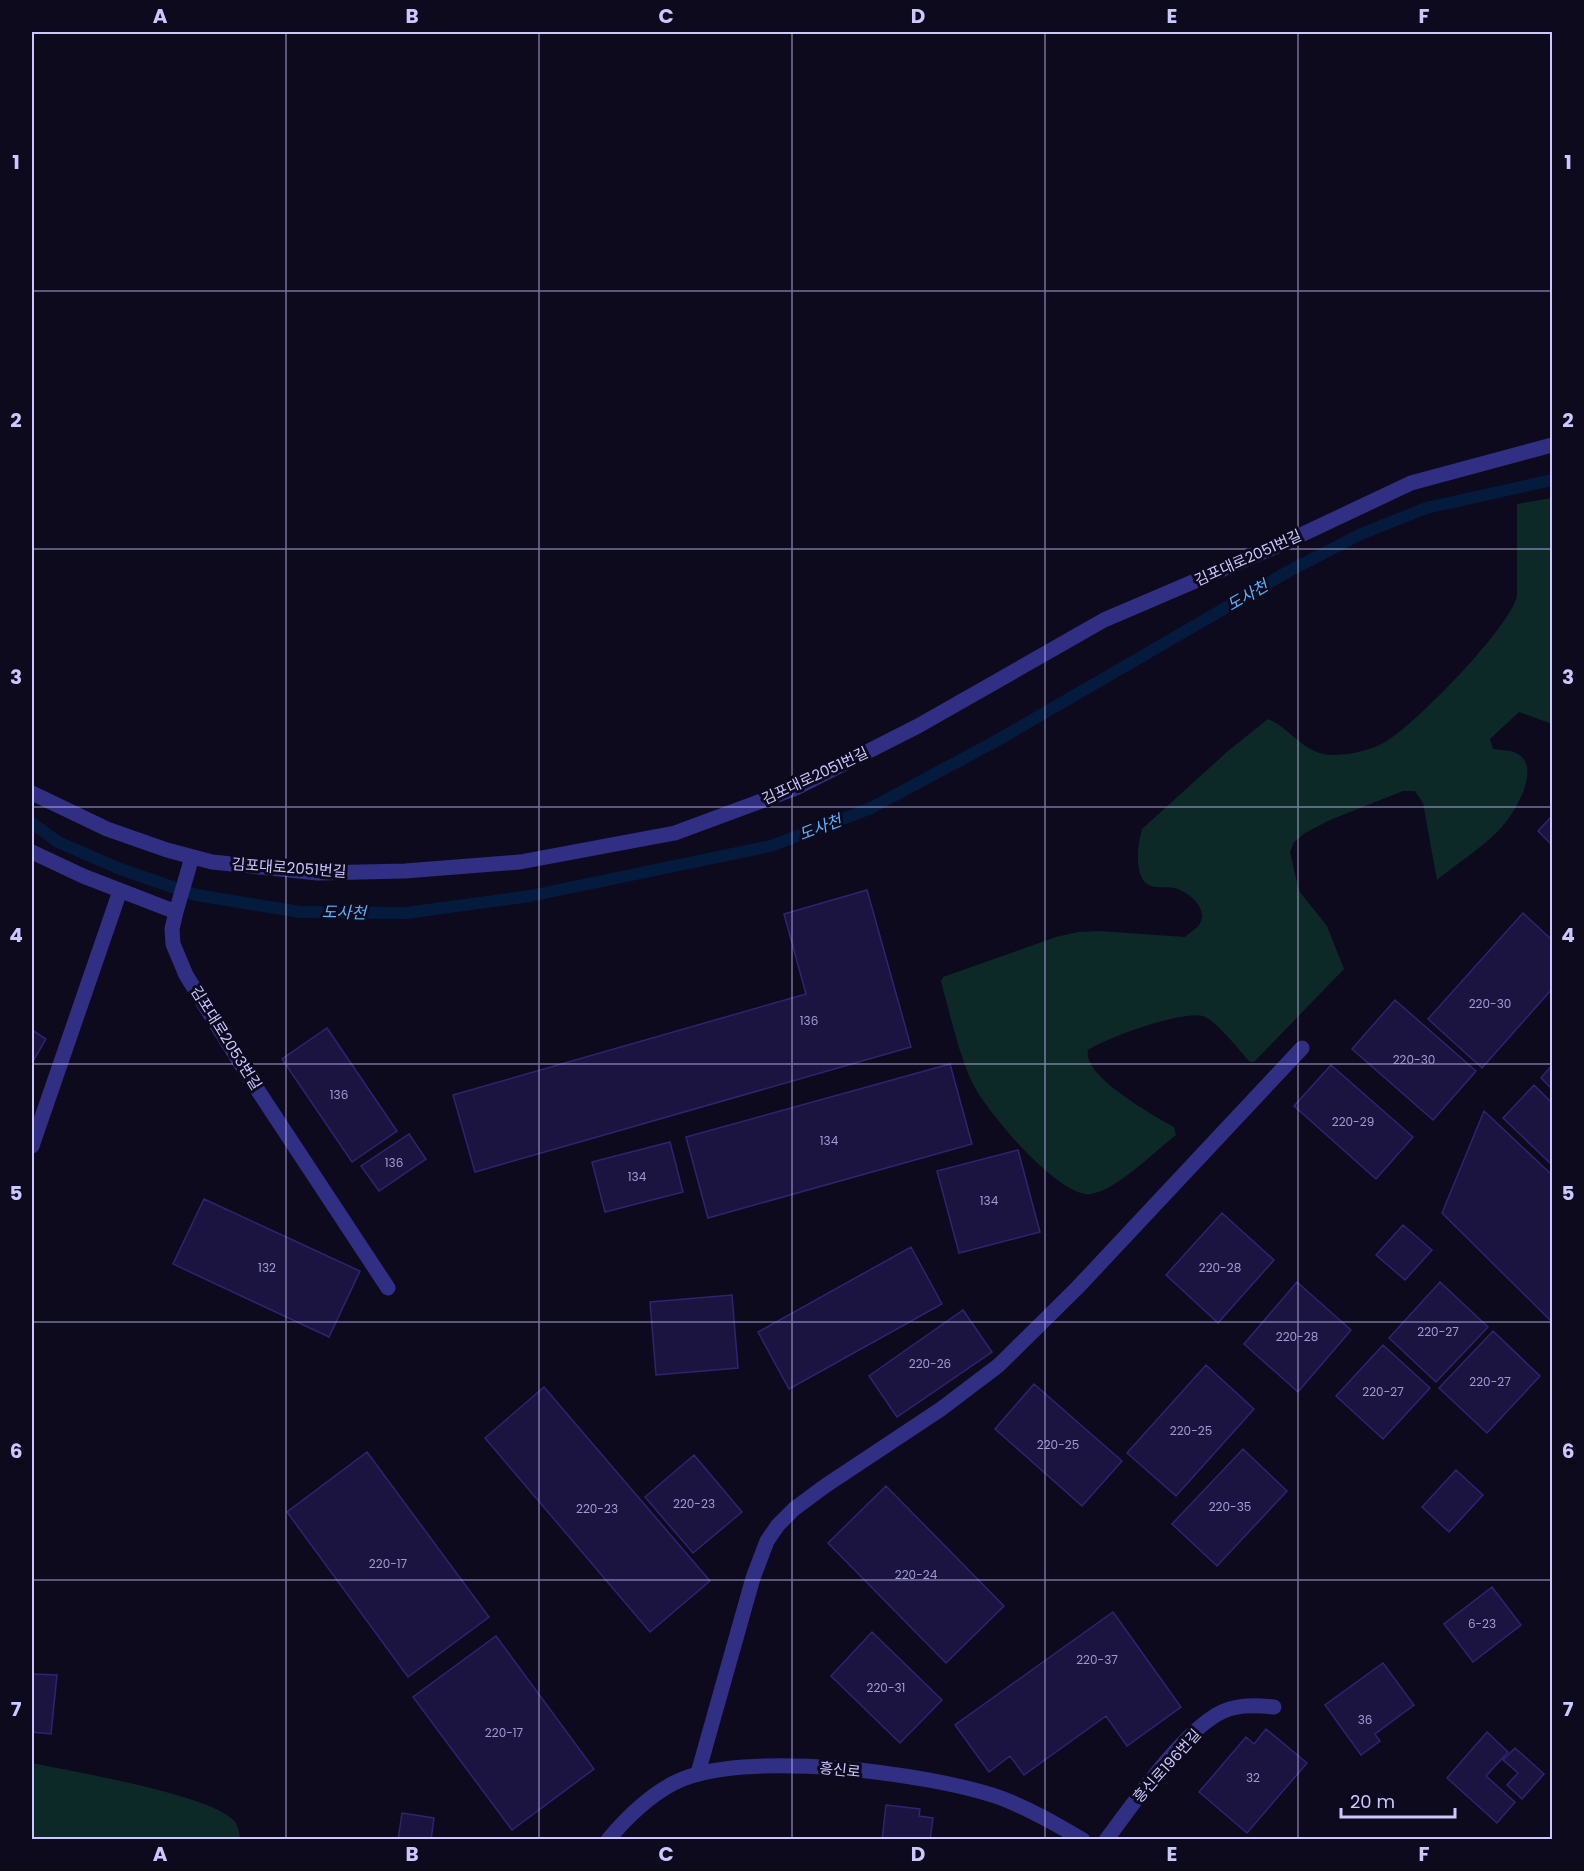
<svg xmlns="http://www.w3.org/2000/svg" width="1584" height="1871" font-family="Poppins,'Noto Sans KR',sans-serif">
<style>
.green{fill:#0c2927}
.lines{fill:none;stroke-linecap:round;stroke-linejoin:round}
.stream{stroke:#041b3d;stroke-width:12}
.building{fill:#1b1441;stroke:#302370;stroke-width:1.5}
.service{stroke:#302f83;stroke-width:15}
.grid{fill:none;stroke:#ccc7ff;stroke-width:1.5;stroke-opacity:0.55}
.labels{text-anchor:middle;stroke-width:6;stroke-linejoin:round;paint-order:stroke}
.number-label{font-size:12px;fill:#a09ad0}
.street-label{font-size:15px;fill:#ccc7ff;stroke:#0d0a1e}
.water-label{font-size:16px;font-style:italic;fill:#55b6ff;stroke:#0d0a1e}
.neatline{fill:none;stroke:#ccc7ff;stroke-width:2}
.grid-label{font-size:20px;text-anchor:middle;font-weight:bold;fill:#ccc7ff}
</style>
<rect width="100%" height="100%" fill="#0d0a1e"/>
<path class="green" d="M 1552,498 L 1552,724 L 1519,712 L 1490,739 L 1493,749 C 1500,750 1510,750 1516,753 C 1542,765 1517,809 1505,823 C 1492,841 1455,865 1437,880 L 1423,803 L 1415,791 L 1403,791 L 1330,820 L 1305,833 L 1294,842 L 1290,852 L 1299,891 L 1327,926 L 1344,969 L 1254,1062 L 1249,1061 C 1239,1050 1216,1020 1203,1016 C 1184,1010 1105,1038 1088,1050 C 1082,1076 1153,1115 1174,1127 L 1176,1135 C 1155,1151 1117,1190 1091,1194 C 1059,1199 981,1106 970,1078 C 957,1047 950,1014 941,981 L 943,977 L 1056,937 L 1078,932 L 1099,931 L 1185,937 C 1189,933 1196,929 1199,925 C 1210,909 1188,891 1174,888 C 1164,886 1154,890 1146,883 C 1134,873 1138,843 1142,829 L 1228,751 L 1268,719 C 1290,728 1304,754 1330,755 C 1350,755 1370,751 1387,741 C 1417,722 1509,629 1517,596 L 1517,504 Z
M 32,1763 C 69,1771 215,1795 235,1822 C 238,1826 240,1834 240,1839 L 32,1839 Z"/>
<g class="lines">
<path class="stream" d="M 32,823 L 58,842 L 120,869 L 196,895 L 300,912 L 406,913 L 530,896 L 771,846 L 869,809 L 996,741 L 1289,571 L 1361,534 L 1426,508 L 1552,480"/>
</g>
<path class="building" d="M 1552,816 L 1552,845 L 1538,831 Z
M 867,890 L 911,1047 L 475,1172 L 453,1095 L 806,994 L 784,914 Z
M 1523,913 L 1552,940 L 1552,989 L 1482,1068 L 1428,1019 Z
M 1395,1000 L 1476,1071 L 1433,1120 L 1352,1049 Z
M 327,1028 L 397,1131 L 352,1162 L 282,1059 Z
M 32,1030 L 46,1039 L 32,1063 Z
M 950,1064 L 972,1144 L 708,1218 L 686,1137 Z
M 1331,1065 L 1413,1137 L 1376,1179 L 1294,1106 Z
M 1552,1065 L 1552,1089 L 1541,1078 Z
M 1534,1085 L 1552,1103 L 1552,1165 L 1503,1118 Z
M 1484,1111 L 1552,1175 L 1552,1322 L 1442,1213 Z
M 409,1134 L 426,1159 L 379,1191 L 361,1166 Z
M 670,1142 L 683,1192 L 605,1212 L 592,1162 Z
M 1018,1150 L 1040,1232 L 959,1253 L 937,1171 Z
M 204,1199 L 360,1271 L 329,1337 L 173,1264 Z
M 1222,1213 L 1274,1260 L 1218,1323 L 1166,1275 Z
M 1403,1225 L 1432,1250 L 1405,1280 L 1376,1255 Z
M 911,1247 L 942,1304 L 789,1389 L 758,1332 Z
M 1297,1282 L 1351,1330 L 1298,1392 L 1244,1344 Z
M 1440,1282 L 1488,1327 L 1436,1382 L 1389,1338 Z
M 732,1295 L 738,1368 L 656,1375 L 650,1302 Z
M 963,1310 L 992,1352 L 897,1417 L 869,1376 Z
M 1493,1331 L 1540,1376 L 1487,1433 L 1439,1388 Z
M 1383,1345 L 1430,1388 L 1383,1439 L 1336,1396 Z
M 1206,1365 L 1254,1409 L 1176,1496 L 1127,1453 Z
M 1034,1384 L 1122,1461 L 1082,1506 L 995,1429 Z
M 544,1387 L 710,1581 L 650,1632 L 485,1438 Z
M 1243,1449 L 1287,1491 L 1217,1566 L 1172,1524 Z
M 367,1452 L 489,1617 L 408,1677 L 287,1512 Z
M 694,1455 L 742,1512 L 693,1553 L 645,1497 Z
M 1456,1470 L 1483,1495 L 1449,1532 L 1422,1507 Z
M 886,1486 L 1004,1606 L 946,1663 L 828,1543 Z
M 1492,1587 L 1521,1625 L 1473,1662 L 1444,1624 Z
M 1113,1612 L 1181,1707 L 1127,1746 L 1106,1716 L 1024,1775 L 1010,1756 L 989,1772 L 955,1725 Z
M 872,1632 L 942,1700 L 900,1743 L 831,1676 Z
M 496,1636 L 594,1769 L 512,1830 L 413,1697 Z
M 1383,1663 L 1414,1705 L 1375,1734 L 1380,1741 L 1361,1755 L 1325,1705 Z
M 33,1674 L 57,1675 L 51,1734 L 32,1732 Z
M 1266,1729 L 1307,1763 L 1247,1833 L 1199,1792 L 1246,1737 L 1254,1744 Z
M 1487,1732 L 1508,1752 L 1486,1776 L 1515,1802 L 1497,1823 L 1447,1778 Z
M 1515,1748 L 1544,1774 L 1522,1799 L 1507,1785 L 1518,1773 L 1503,1760 Z
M 886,1805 L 920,1809 L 919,1816 L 933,1818 L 930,1840 L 882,1840 Z
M 402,1813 L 434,1818 L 431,1840 L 398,1840 Z"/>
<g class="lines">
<path class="service" d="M 32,793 L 107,829 L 167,850 L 212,862 L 318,873 L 405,871 L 520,862 L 675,833 L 796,788 L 918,726 L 1104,620 L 1284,543 L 1411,483 L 1552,445
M 32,852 L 83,876 L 176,912 L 172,929 L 173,944 L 186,975 L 249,1077 L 388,1288
M 176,912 L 192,857
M 32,1146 L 120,891
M 698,1773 L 753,1578 L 767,1541 L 778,1525 L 794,1509 L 825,1486 L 941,1409 L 999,1365 L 1078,1287 L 1302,1048
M 608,1840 C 625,1819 650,1795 674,1783 C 741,1748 930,1773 1001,1798 C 1030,1809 1056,1824 1083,1840
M 1106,1840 C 1135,1802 1176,1740 1216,1715 C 1234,1704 1254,1705 1274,1707"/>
</g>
<path class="grid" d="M 286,32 L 286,1840M 539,32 L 539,1840M 792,32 L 792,1840M 1045,32 L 1045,1840M 1298,32 L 1298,1840M 32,291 L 1552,291M 32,549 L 1552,549M 32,807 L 1552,807M 32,1064 L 1552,1064M 32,1322 L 1552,1322M 32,1580 L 1552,1580"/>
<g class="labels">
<g class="number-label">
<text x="1490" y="1008">220-30</text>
<text x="809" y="1025">136</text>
<text x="1414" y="1064">220-30</text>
<text x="339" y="1099">136</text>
<text x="1353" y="1126">220-29</text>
<text x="829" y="1145">134</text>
<text x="394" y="1167">136</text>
<text x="637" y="1181">134</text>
<text x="989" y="1205">134</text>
<text x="267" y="1272">132</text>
<text x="1220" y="1272">220-28</text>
<text x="1438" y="1336">220-27</text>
<text x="1297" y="1341">220-28</text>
<text x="930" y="1368">220-26</text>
<text x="1490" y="1386">220-27</text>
<text x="1383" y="1396">220-27</text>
<text x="1191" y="1435">220-25</text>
<text x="1058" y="1449">220-25</text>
<text x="694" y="1508">220-23</text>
<text x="1230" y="1511">220-35</text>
<text x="597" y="1513">220-23</text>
<text x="388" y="1568">220-17</text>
<text x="916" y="1579">220-24</text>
<text x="1482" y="1628">6-23</text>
<text x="1097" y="1664">220-37</text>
<text x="886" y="1692">220-31</text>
<text x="1365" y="1724">36</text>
<text x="504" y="1737">220-17</text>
<text x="1253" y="1782">32</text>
</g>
<g class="street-label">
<text transform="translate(1248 558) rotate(-24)" y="5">김포대로2051번길</text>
<text transform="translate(815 776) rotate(-25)" y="5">김포대로2051번길</text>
<text transform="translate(289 868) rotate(4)" y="5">김포대로2051번길</text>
<text transform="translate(226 1038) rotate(58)" y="5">김포대로2053번길</text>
<text transform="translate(1167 1766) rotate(-48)" y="5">흥신로196번길</text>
<text transform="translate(840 1770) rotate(6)" y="5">흥신로</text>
</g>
<g class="water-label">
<text transform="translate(1247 595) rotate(-30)" y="6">도사천</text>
<text transform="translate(820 827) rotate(-21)" y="6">도사천</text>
<text transform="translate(344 912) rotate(1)" y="6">도사천</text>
</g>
</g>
<rect width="1584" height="1871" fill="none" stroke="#0d0a1e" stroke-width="66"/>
<path d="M1341 1808v9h114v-9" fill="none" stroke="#ccc7ff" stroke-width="3"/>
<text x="1350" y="1808" font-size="18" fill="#ccc7ff" stroke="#0d0a1e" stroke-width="4.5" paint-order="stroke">20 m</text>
<rect x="33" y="33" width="1518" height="1805" class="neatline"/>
<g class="grid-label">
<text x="160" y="23">A</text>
<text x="412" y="23">B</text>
<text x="666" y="23">C</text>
<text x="918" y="23">D</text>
<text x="1172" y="23">E</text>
<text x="1424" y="23">F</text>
<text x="16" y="169">1</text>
<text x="1568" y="169">1</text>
<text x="16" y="427">2</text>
<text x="1568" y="427">2</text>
<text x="16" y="684">3</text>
<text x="1568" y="684">3</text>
<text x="16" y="942">4</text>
<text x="1568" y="942">4</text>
<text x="16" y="1200">5</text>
<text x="1568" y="1200">5</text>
<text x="16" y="1458">6</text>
<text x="1568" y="1458">6</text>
<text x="16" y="1716">7</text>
<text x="1568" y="1716">7</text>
<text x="160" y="1861">A</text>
<text x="412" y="1861">B</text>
<text x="666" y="1861">C</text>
<text x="918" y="1861">D</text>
<text x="1172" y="1861">E</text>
<text x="1424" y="1861">F</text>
</g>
</svg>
